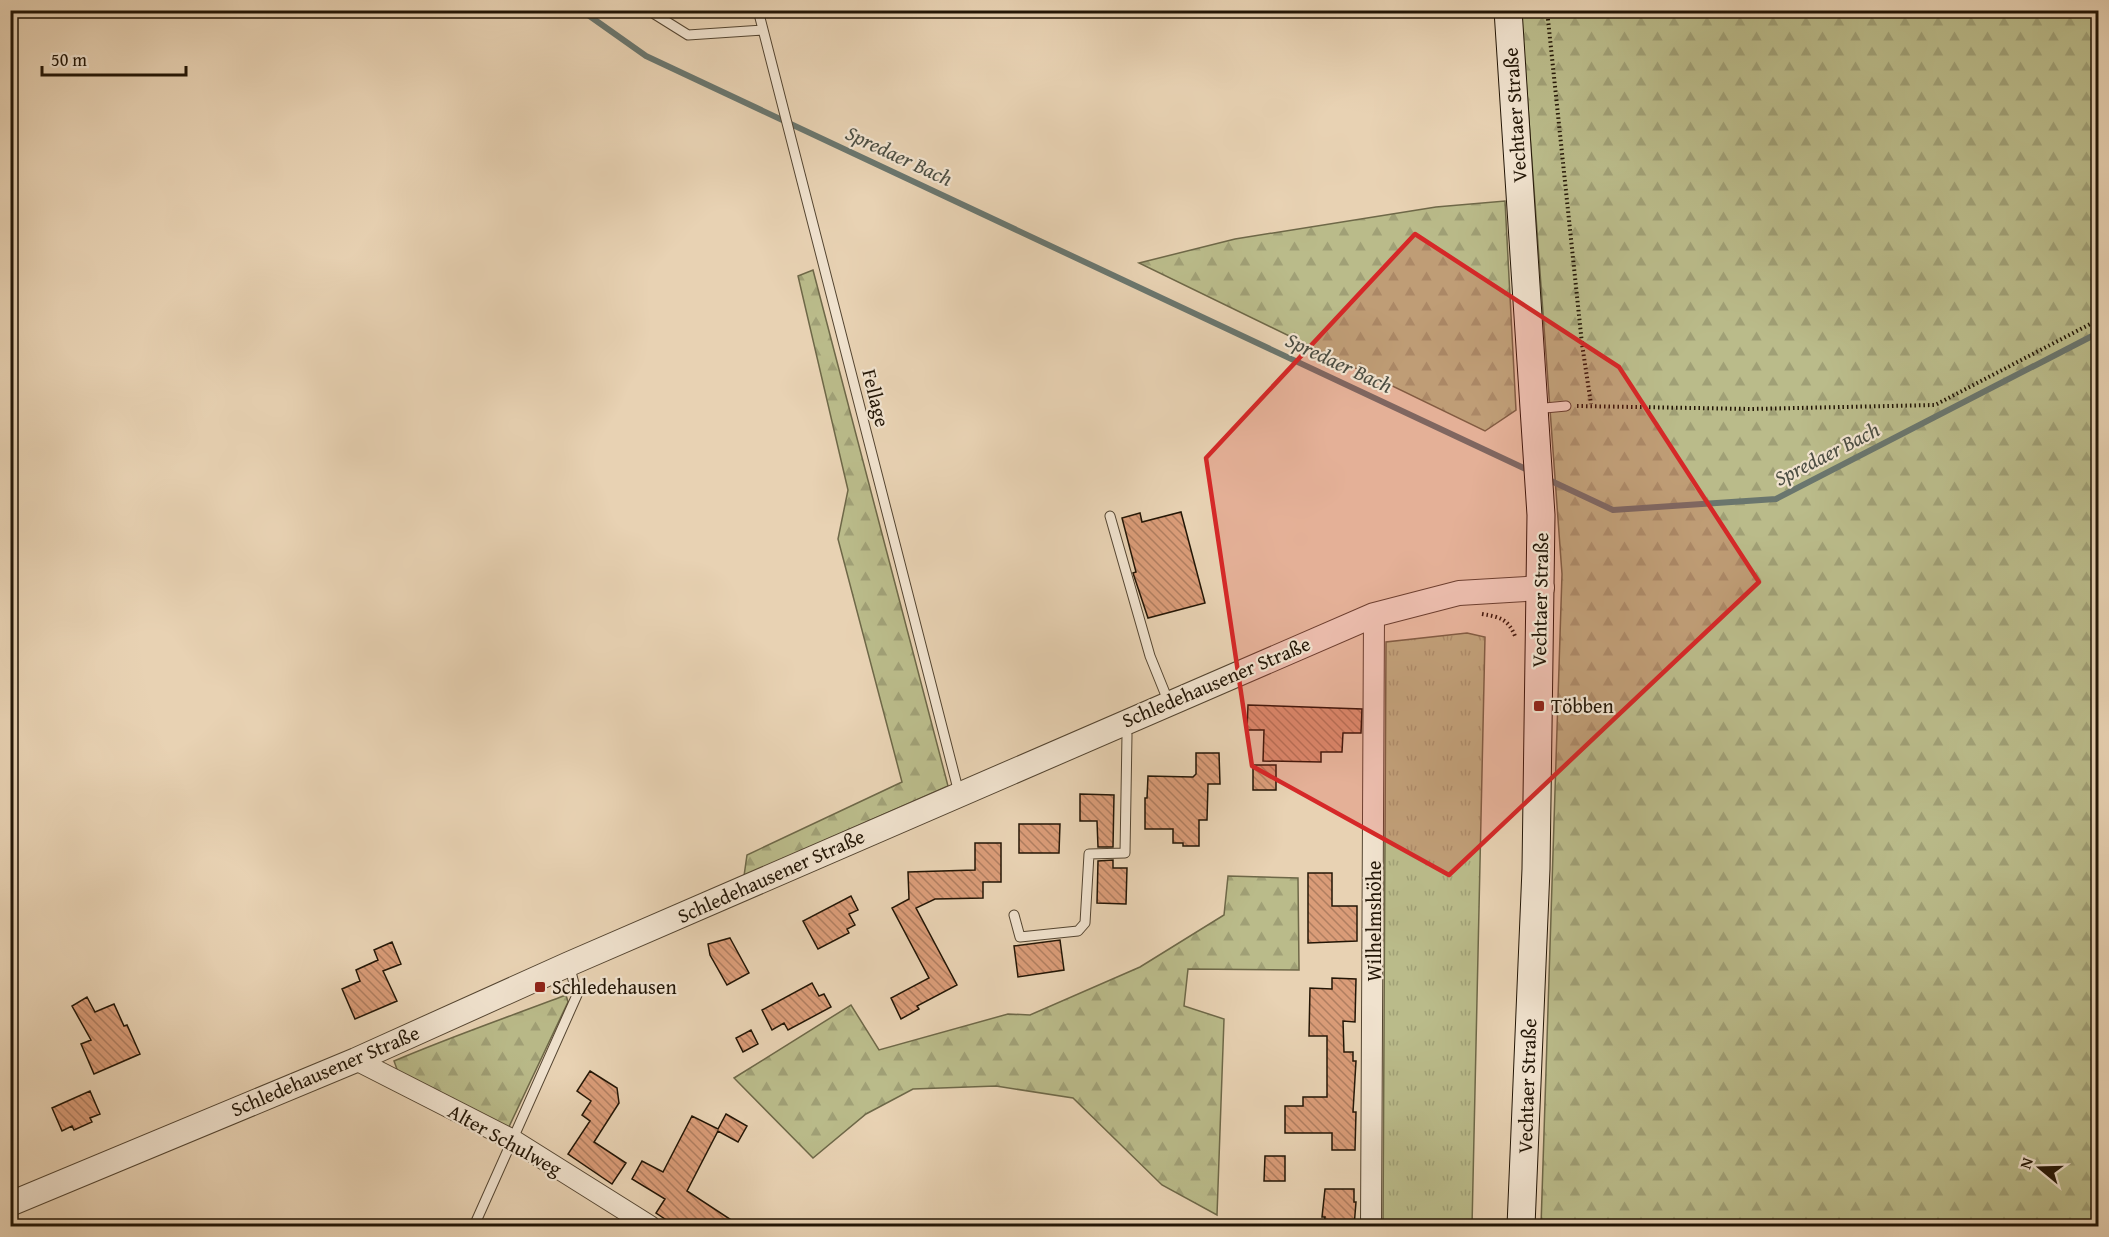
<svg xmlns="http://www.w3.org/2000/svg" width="2109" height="1237" font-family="'Gentium Book Plus',serif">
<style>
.grass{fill:url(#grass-tufts);stroke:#6e6848;stroke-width:1.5}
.forest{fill:url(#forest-firs);stroke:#6e6848;stroke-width:1.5}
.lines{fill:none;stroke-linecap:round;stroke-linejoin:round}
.stream{stroke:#6a766e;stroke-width:6}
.building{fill:url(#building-back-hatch);stroke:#231606;stroke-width:1.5}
.service-casing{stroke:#544531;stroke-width:11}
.minor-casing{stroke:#544531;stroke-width:22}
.tertiary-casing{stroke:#544531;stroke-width:26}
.secondary-casing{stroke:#231606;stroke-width:29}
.path{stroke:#231606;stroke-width:4;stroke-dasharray:1.5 3;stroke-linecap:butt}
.service{stroke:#f0e2ce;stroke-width:9}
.minor{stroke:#f0e2ce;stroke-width:20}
.tertiary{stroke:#f0e2ce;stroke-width:24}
.secondary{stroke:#f0e2ce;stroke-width:27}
.marked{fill:#d62828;fill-opacity:0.2;stroke:#d62828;stroke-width:4.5;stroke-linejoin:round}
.poi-dot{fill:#8f2418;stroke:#f0e2ce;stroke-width:2}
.labels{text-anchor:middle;stroke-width:4.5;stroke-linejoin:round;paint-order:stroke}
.street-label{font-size:20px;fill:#231606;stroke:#f0e2ce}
.poi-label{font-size:20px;fill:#231606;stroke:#f0e2ce;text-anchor:start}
.water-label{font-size:21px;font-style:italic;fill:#4c4e43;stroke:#f0e2ce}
</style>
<defs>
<pattern id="grass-tufts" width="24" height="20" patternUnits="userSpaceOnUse" patternTransform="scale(1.5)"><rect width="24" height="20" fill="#babb8a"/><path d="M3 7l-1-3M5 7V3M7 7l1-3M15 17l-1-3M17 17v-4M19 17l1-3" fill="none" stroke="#a0a076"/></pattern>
<pattern id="forest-firs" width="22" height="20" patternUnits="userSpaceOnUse" patternTransform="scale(1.5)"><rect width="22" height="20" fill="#babb8a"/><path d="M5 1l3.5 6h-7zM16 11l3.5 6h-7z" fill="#a0a076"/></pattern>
<pattern id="building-back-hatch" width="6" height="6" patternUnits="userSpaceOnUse" patternTransform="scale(1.5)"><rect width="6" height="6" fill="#da9c78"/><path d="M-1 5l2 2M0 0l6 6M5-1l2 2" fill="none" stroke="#b07e60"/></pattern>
</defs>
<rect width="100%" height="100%" fill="#e8d2b3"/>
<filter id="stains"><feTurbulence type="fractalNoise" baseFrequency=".00333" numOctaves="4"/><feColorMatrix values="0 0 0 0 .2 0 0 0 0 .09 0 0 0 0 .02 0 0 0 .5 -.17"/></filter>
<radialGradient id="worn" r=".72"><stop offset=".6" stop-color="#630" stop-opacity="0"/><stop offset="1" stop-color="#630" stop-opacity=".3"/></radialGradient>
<path class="grass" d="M 1467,633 L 1485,637 L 1472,1226 L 1383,1226 L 1386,642 Z"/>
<path class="forest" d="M 1521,11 L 2098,11 L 2098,1204 L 2091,1226 L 1541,1226 L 1562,574 Z
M 1505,201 L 1516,410 L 1485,431 L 1139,263 L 1235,239 L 1436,207 Z
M 813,270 L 948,786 L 744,876 L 747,855 L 902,782 L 838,539 L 848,490 L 798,276 Z
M 1228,876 L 1298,878 L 1299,970 L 1188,969 L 1184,1006 L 1224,1019 L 1217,1215 L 1162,1185 L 1073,1098 L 996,1086 L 913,1089 L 866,1114 L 813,1158 L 734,1078 L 851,1005 L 879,1050 L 1008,1014 L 1030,1015 L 1140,967 L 1224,915 Z
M 566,995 L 568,1002 L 506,1133 L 398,1072 L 394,1061 C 450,1037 508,1017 566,995 Z"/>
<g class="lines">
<path class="stream" d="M 581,10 L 646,56 L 1530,471
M 1547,479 L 1613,510 L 1776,499 L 2098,333"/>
</g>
<path class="building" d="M 1181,512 L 1205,603 L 1148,618 L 1133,573 L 1136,572 L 1122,518 L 1140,513 L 1142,522 Z
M 1248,705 L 1362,709 L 1361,733 L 1343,733 L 1342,752 L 1321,752 L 1321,762 L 1263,761 L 1264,730 L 1247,730 Z
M 1196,753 L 1219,753 L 1220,784 L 1208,784 L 1207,820 L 1199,820 L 1199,846 L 1183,846 L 1183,843 L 1173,843 L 1173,829 L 1145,829 L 1145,798 L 1147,798 L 1148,776 L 1193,777 L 1196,774 Z
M 1253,765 L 1276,765 L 1276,790 L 1253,790 Z
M 1080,794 L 1114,795 L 1113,847 L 1098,847 L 1097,821 L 1080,821 Z
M 1019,824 L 1060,824 L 1059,853 L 1019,853 Z
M 975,843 L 1001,843 L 1001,882 L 983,882 L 983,898 L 935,899 L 916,908 L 957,985 L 917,1006 L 919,1009 L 901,1019 L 891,998 L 929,978 L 892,908 L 909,899 L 908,872 L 975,870 Z
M 1113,860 L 1113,868 L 1127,868 L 1126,904 L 1097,903 L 1098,861 Z
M 1308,873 L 1332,873 L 1332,906 L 1357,906 L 1357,941 L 1308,943 Z
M 851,896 L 858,910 L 849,914 L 855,925 L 847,929 L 849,933 L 818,949 L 803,921 Z
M 730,938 L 749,973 L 727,985 L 710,955 L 708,944 Z
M 1060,940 L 1064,970 L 1018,977 L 1014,946 Z
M 392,942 L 401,964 L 383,971 L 397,1001 L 355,1019 L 342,989 L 360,981 L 356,970 L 378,960 L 374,950 Z
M 1332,978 L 1356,979 L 1355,1022 L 1343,1021 L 1344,1052 L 1353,1052 L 1353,1061 L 1356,1061 L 1353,1112 L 1356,1112 L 1355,1150 L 1332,1150 L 1332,1133 L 1285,1133 L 1285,1106 L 1303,1106 L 1303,1097 L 1327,1097 L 1327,1036 L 1309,1036 L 1310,988 L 1332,989 Z
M 812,983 L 819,996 L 824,994 L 831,1007 L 788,1030 L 784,1023 L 772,1030 L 762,1010 Z
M 87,997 L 95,1012 L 114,1004 L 124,1026 L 127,1025 L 140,1054 L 94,1074 L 81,1044 L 91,1040 L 72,1006 Z
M 751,1030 L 758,1044 L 743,1052 L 736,1038 Z
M 590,1071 L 617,1088 L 619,1103 L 594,1142 L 626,1163 L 612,1184 L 568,1154 L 590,1121 L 582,1115 L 591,1101 L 577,1091 Z
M 90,1091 L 100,1114 L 90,1118 L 92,1122 L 74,1130 L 72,1126 L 62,1131 L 52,1108 Z
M 726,1114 L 747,1126 L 738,1142 L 718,1131 L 687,1191 L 742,1227 L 677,1227 L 656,1213 L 665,1199 L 632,1179 L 642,1161 L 663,1172 L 692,1116 L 718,1129 Z
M 1265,1156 L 1285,1156 L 1285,1181 L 1264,1181 Z
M 1325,1189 L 1354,1189 L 1354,1202 L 1356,1202 L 1354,1227 L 1324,1227 L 1325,1217 L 1322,1217 Z"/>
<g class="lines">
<g class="service-casing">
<path id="service" d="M 648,10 L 688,35 L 763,30
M 758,10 L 959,793
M 1545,408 L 1566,406
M 1110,516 L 1150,656 L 1169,703
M 1014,915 L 1020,937 L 1078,931 L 1085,923 L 1089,854 L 1125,853 L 1127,735 L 1124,725
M 474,1226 L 577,995 L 569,964"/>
</g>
<g class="minor-casing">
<path id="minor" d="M 356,1060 L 513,1140 L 650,1226
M 1371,1226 L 1374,615"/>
</g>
<g class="tertiary-casing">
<path id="tertiary" d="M 10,1204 L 356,1060 L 569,964 L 1374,615 L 1459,593 L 1542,588"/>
</g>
<g class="secondary-casing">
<path id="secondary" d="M 1508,10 L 1541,515 L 1536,869 L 1521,1226"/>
</g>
<path class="path" d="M 1547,10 L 1582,344 L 1591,404
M 1577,406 L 1751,409 L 1935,405 L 2098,320
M 1482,614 C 1500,617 1508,619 1515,636"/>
<use href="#service" class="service"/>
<use href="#minor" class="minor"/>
<use href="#tertiary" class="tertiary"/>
<use href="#secondary" class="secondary"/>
</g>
<path class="marked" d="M 1415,234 L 1619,367 L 1759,582 L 1449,875 L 1252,766 L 1206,458 Z"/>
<g class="poi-dot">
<rect x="1533" y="700" width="12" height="12" rx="3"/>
<rect x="534" y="981" width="12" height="12" rx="3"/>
</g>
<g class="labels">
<g class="street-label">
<text transform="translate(1515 115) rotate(-94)" y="7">Vechtaer Straße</text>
<text transform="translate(876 398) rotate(76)" y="7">Fellage</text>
<text transform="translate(1540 600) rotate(-89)" y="7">Vechtaer Straße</text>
<text transform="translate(1216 682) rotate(-23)" y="7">Schledehausener Straße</text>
<text transform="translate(771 876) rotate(-24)" y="7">Schledehausener Straße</text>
<text transform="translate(1374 921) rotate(-90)" y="7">Wilhelmshöhe</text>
<text transform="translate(325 1071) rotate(-23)" y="7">Schledehausener Straße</text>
<text transform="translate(1527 1086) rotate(-88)" y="7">Vechtaer Straße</text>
<text transform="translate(505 1140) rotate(29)" y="7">Alter Schulweg</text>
</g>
<g class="poi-label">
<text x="1551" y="713">Többen</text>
<text x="552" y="994">Schledehausen</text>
</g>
<g class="water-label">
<text transform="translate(899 156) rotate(25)" y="7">Spredaer Bach</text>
<text transform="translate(1339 363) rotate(25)" y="7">Spredaer Bach</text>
<text transform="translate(1827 454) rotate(-27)" y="7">Spredaer Bach</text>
</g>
</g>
<rect width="2109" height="1237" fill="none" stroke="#e8d2b3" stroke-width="36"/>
<rect x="12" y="12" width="2085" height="1213" fill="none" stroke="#231606" stroke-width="3"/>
<rect x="18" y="18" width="2073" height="1201" fill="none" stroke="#231606" stroke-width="1.5"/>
<g transform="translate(2040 1168) rotate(289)" stroke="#f0e2ce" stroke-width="4.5" paint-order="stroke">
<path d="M0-4.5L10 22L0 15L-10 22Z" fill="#231606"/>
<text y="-9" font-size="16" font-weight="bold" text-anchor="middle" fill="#231606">N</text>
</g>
<path d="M42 66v9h144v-9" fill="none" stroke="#231606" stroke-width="3"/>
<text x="51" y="66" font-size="18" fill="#231606" stroke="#f0e2ce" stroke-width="4.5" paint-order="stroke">50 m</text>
<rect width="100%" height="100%" filter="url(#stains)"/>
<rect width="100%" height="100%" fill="url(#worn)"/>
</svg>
